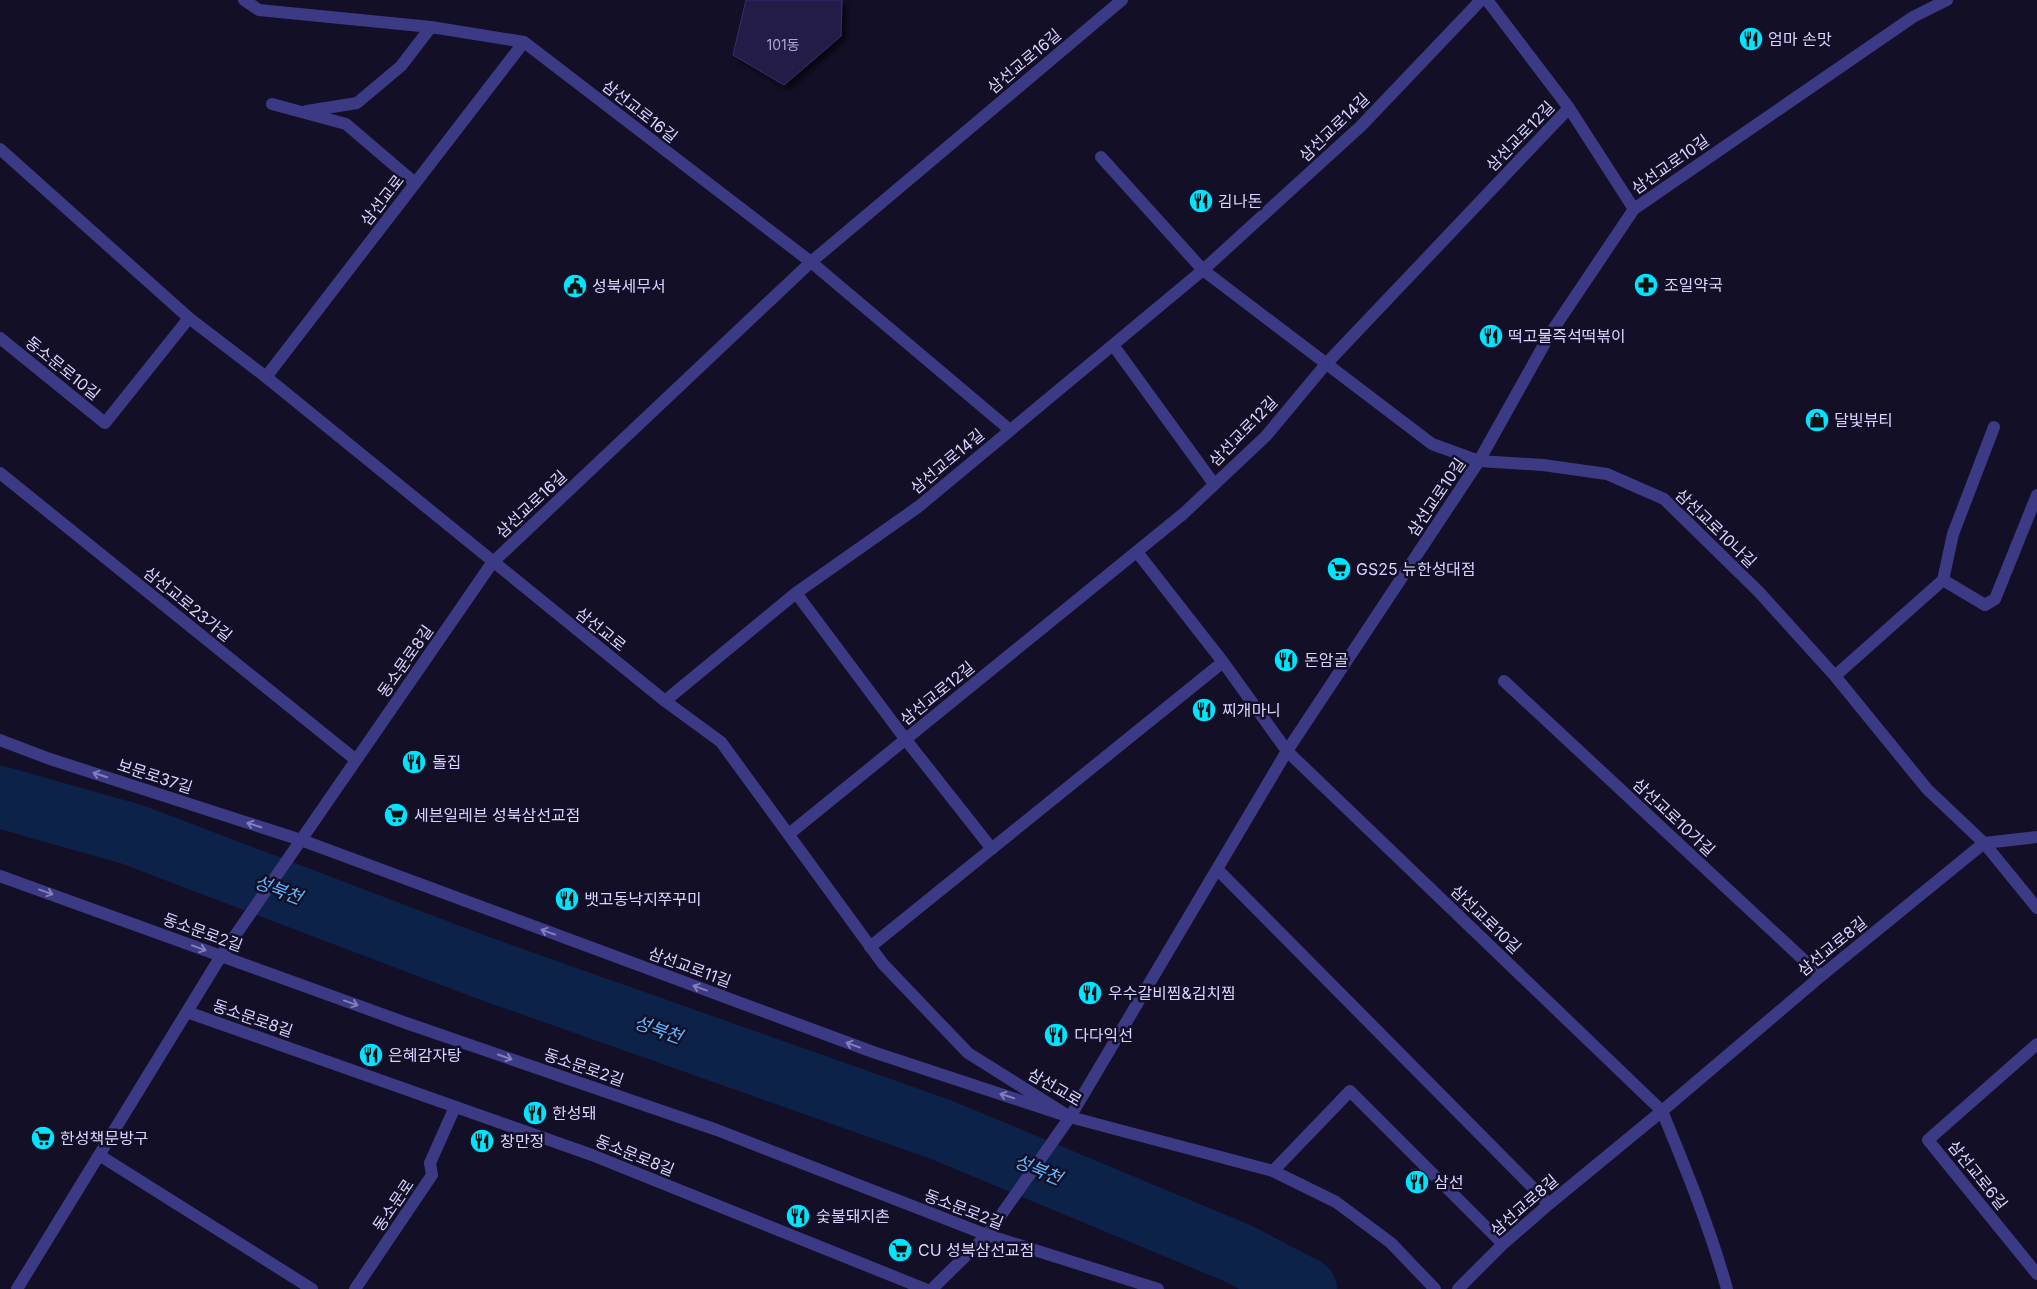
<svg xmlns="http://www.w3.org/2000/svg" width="2037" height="1289" font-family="Inter,'Noto Sans KR',sans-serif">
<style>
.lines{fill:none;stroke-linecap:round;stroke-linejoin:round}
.river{stroke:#0c2248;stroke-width:62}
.building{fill:#241b47;stroke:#3b2d73;filter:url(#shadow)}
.service{stroke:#3d3a85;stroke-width:12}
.minor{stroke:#3d3a85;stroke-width:12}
.tertiary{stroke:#3d3a85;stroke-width:12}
.oneway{stroke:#837fbc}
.labels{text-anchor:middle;stroke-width:5;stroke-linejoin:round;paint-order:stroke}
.number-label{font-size:14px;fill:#aca6d1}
.poi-label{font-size:16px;fill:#d9d4ff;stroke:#130f26;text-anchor:start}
.street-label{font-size:16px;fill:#d9d4ff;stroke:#130f26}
.water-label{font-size:18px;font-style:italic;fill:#62b6ff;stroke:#130f26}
</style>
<defs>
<filter id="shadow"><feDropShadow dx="4.5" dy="4.5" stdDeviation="2.5" flood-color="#0009"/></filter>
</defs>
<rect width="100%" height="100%" fill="#130f26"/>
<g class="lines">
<path class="river" d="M 0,797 L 131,834 L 481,967 L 942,1130 L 1237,1253 L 1306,1289"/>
</g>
<path class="building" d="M 746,0 L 842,0 L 841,36 L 784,85 L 733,55 Z"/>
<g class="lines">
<path class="service" d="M 1101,157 L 1203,270 L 1432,444 L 1479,461 L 1543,465 L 1607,474 L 1664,499 L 1759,592 L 1835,676 L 1927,789 L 1984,843 L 2037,908
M 1113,345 L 1214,484
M 1137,552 L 1223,662 L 1287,751 L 1662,1111 C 1686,1169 1710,1228 1727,1289
M 1943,580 L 1985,605 L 1995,599 L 2037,495
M 1943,580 L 1953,534 L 1994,427
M 796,593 L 906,740 L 992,849
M 1835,676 L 1943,580
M 1504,681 L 1821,976
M 665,701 L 796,593 L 918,507 L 1203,270 L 1361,126 L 1481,0
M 789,834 L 1183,514 L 1266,436 L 1326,364 L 1569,108
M 1217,869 L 1549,1204
M 870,947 L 1223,662
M 2037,1044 L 1928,1140 L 2037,1274
M 1070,1117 L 1287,751 L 1479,461 L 1550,334 L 1634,209 L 1913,17 L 1947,0
M 1273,1171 L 1350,1091 L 1503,1244
M 1458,1289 L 1503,1244 L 1549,1204 L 1662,1111 L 1821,976 L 1984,843 L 2037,837"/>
<path class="minor" d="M 244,0 L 259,10 L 431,27 L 524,42 L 811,262 L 1010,430
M 1487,0 L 1569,108 L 1634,209
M 272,104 L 346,124 L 415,183
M 307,111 L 357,103 L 401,66 L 431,27
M 0,338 L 105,423 L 189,318
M 266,377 L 524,42
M 0,473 L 356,760
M 0,740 L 50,759 L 301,840 L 873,1052 L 1070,1117 L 987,1235 L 932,1289
M 0,876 L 409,1024 L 717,1130 L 987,1235 L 1158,1289
M 187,1012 L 592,1155 L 925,1289
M 99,1155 L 312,1289
M 17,1289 L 221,956 L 492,563 L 811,262 L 1122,0
M 355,1289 L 432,1175 L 430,1163 L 455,1107"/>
<path class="tertiary" d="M 0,149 L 189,318 L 266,377 L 665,701 L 721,742 L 883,964 L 968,1053 L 1070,1117 L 1273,1171 L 1336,1202 L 1391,1243 L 1435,1289"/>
</g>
<defs><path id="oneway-shaft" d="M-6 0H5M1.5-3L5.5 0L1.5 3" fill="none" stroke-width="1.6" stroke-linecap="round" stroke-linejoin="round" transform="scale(1.25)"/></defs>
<g class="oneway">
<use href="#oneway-shaft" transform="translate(100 775) rotate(-162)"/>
<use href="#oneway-shaft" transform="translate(254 825) rotate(-162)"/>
<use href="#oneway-shaft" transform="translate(46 892) rotate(20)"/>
<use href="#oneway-shaft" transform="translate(548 932) rotate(-160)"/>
<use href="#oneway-shaft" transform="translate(199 948) rotate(20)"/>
<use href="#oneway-shaft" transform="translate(700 988) rotate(-160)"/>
<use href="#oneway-shaft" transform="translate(351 1003) rotate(20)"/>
<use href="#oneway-shaft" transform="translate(853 1045) rotate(-160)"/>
<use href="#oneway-shaft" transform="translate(505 1057) rotate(19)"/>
<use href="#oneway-shaft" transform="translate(1007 1096) rotate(-162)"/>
</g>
<defs>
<g id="restaurant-disc" transform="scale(1.25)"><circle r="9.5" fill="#00e5ff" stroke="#130f26"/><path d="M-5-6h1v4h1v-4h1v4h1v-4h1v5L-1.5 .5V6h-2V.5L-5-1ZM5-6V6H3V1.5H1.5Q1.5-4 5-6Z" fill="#111"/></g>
<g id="pharmacy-disc" transform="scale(1.25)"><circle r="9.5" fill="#00e5ff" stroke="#130f26"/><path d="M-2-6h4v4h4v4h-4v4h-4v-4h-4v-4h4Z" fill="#111"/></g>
<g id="civic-disc" transform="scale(1.25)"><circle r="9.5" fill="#00e5ff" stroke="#130f26"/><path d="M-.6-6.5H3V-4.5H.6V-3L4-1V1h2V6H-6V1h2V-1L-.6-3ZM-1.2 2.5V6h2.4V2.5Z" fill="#111"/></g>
<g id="shop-disc" transform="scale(1.25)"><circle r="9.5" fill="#00e5ff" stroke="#130f26"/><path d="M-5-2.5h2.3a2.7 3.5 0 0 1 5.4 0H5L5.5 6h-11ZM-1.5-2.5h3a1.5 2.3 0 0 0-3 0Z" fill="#111"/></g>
<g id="supermarket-disc" transform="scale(1.25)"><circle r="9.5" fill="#00e5ff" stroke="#130f26"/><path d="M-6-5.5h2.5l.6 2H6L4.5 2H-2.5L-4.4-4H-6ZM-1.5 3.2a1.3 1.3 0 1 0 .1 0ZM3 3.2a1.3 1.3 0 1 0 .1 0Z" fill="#111"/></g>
</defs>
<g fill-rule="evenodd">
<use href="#restaurant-disc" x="1751" y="39"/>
<use href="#restaurant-disc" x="1201" y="201"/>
<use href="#pharmacy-disc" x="1646" y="285"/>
<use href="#civic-disc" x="575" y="286"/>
<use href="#restaurant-disc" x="1491" y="336"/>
<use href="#shop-disc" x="1817" y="420"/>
<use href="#supermarket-disc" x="1339" y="569"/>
<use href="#restaurant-disc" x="1286" y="660"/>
<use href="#restaurant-disc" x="1204" y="710"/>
<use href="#restaurant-disc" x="414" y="762"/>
<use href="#supermarket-disc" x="396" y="815"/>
<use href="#restaurant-disc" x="567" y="899"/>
<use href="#restaurant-disc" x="1090" y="993"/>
<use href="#restaurant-disc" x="1056" y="1035"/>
<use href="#restaurant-disc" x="371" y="1055"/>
<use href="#restaurant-disc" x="535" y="1113"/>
<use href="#supermarket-disc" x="43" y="1138"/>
<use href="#restaurant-disc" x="482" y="1141"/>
<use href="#restaurant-disc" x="1417" y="1182"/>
<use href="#restaurant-disc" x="798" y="1216"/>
<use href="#supermarket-disc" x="900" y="1250"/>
</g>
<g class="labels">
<g class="number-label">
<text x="783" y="50">101동</text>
</g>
<g class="poi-label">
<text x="1768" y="45">엄마 손맛</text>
<text x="1218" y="207">김나돈</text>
<text x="1664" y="291">조일약국</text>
<text x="592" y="292">성북세무서</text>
<text x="1508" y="342">떡고물즉석떡볶이</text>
<text x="1834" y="426">달빛뷰티</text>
<text x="1356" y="575">GS25 뉴한성대점</text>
<text x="1304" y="666">돈암골</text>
<text x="1222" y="716">찌개마니</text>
<text x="432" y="768">돌집</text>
<text x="414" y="821">세븐일레븐 성북삼선교점</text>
<text x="584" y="905">뱃고동낙지쭈꾸미</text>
<text x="1108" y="999">우수갈비찜&amp;김치찜</text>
<text x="1074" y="1041">다다익선</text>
<text x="388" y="1061">은혜감자탕</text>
<text x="552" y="1119">한성돼</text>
<text x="60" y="1144">한성책문방구</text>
<text x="500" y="1147">창만정</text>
<text x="1434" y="1188">삼선</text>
<text x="816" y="1222">숯불돼지촌</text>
<text x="918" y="1256">CU 성북삼선교점</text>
</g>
<g class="street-label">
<text transform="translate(1024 61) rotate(-40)" y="6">삼선교로16길</text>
<text transform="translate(640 111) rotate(38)" y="6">삼선교로16길</text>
<text transform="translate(1334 127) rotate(-44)" y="6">삼선교로14길</text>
<text transform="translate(1520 136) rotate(-46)" y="6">삼선교로12길</text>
<text transform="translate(1670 164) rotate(-35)" y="6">삼선교로10길</text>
<text transform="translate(382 200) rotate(-52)" y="6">삼선교로</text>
<text transform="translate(63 368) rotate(39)" y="6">동소문로10길</text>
<text transform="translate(1243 431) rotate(-46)" y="6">삼선교로12길</text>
<text transform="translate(947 461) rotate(-40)" y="6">삼선교로14길</text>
<text transform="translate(1436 497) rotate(-56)" y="6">삼선교로10길</text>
<text transform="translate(531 504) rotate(-43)" y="6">삼선교로16길</text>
<text transform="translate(1716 528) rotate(44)" y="6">삼선교로10나길</text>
<text transform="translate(188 604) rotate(39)" y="6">삼선교로23가길</text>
<text transform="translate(601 629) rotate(39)" y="6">삼선교로</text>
<text transform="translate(405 661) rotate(-55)" y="6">동소문로8길</text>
<text transform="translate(937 693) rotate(-39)" y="6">삼선교로12길</text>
<text transform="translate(155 776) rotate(18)" y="6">보문로37길</text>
<text transform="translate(1674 817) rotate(43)" y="6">삼선교로10가길</text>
<text transform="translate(1486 919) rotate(44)" y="6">삼선교로10길</text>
<text transform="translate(203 932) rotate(20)" y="6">동소문로2길</text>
<text transform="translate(1832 946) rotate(-39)" y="6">삼선교로8길</text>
<text transform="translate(690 967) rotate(20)" y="6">삼선교로11길</text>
<text transform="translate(253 1018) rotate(19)" y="6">동소문로8길</text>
<text transform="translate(584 1067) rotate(19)" y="6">동소문로2길</text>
<text transform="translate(1055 1087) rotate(30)" y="6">삼선교로</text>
<text transform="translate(635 1155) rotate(22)" y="6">동소문로8길</text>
<text transform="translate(1978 1175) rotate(51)" y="6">삼선교로6길</text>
<text transform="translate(393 1205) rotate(-56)" y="6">동소문로</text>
<text transform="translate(1524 1205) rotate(-41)" y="6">삼선교로8길</text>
<text transform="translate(964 1209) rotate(21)" y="6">동소문로2길</text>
</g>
<g class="water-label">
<text transform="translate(278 890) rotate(21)" y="6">성북천</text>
<text transform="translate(658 1030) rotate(19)" y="6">성북천</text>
<text transform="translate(1038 1170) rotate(23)" y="6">성북천</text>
</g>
</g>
</svg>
